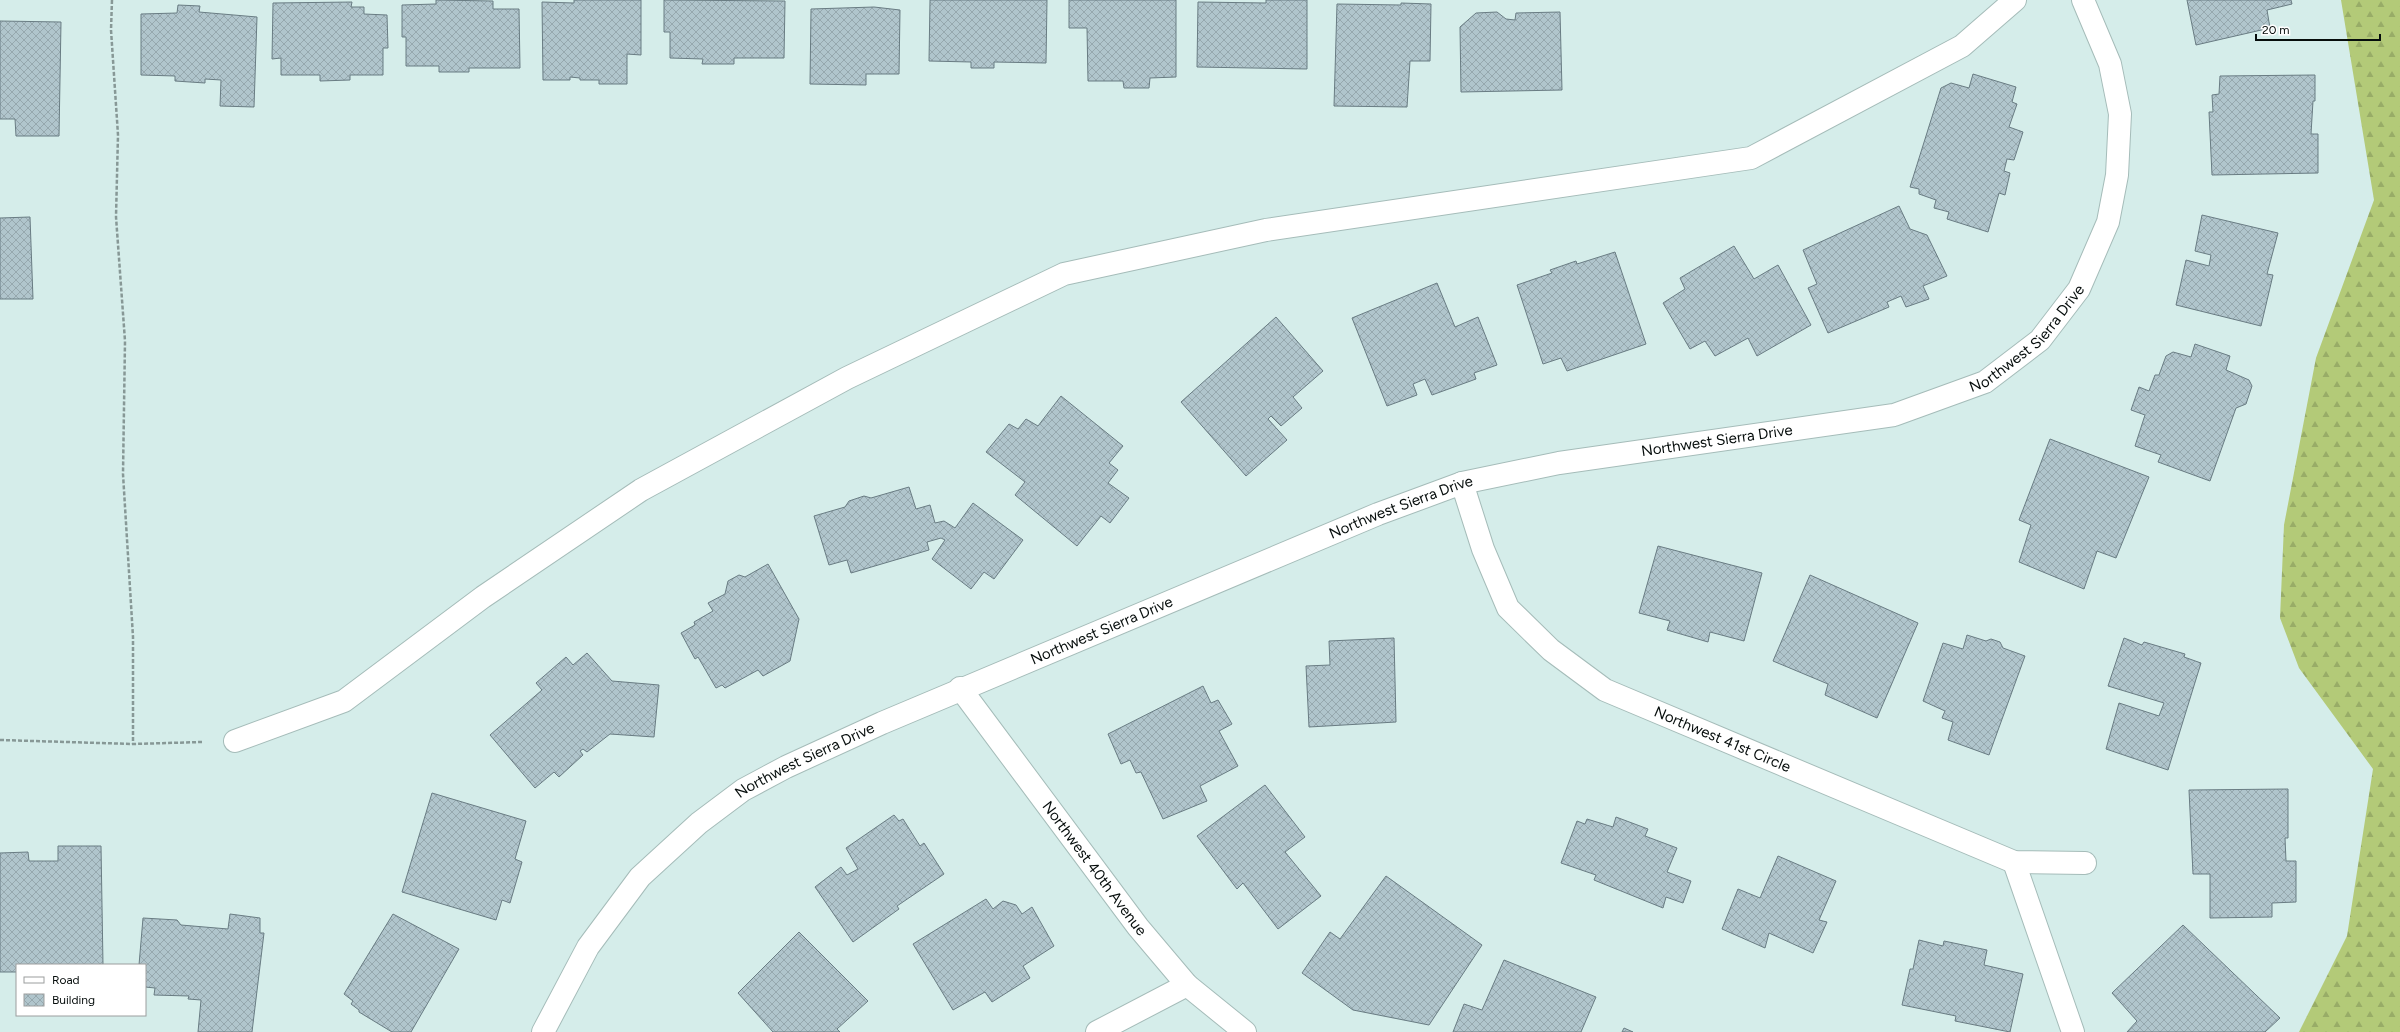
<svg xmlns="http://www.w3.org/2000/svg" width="2400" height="1032" font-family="Figtree,sans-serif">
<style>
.forest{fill:url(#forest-firs)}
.building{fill:url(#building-cross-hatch);stroke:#697c83}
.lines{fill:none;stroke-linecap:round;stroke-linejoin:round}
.minor-casing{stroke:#a5bcb9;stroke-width:24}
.path{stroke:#879896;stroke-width:2.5;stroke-dasharray:4 2;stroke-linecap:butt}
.minor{stroke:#fff;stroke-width:22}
.labels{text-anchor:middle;stroke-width:3;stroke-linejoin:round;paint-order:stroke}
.street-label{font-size:15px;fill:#060d0c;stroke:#fff}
</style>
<defs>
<pattern id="forest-firs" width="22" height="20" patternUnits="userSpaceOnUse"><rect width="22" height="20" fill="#b3ca78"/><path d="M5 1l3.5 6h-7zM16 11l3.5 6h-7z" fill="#98ac67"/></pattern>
<pattern id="building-cross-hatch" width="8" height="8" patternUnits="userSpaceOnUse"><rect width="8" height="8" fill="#b0c5cc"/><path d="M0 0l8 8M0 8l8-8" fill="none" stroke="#96a8ae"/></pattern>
</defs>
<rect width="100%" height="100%" fill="#d5edea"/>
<path class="forest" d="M 2341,0 L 2400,0 L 2400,1032 L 2299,1032 L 2347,936 L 2373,769 L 2299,668 L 2280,618 L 2284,525 L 2316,358 L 2374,200 Z"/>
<path class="building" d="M 436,0 L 493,1 L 493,9 L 519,9 L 520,68 L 469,68 L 469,72 L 439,72 L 439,66 L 406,66 L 406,37 L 402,37 L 402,5 L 436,4 Z
M 574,0 L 641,0 L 641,55 L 627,54 L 627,84 L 599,84 L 599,80 L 580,80 L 580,78 L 570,77 L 570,80 L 543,80 L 542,2 L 574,3 Z
M 664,0 L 785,1 L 784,58 L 734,58 L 734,64 L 702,64 L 703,59 L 670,58 L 670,32 L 664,32 Z
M 930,0 L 1047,0 L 1046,63 L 994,62 L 994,68 L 971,68 L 971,62 L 929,61 Z
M 1069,0 L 1176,0 L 1176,77 L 1150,78 L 1149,88 L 1124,88 L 1123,81 L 1088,81 L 1087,28 L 1069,28 Z
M 1266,0 L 1307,0 L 1307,69 L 1197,67 L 1198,2 L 1266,3 Z
M 2187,0 L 2291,0 L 2292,4 L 2267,10 L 2270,28 L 2196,45 Z
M 352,2 L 351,7 L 364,7 L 364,14 L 387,15 L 388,48 L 383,48 L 383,75 L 350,75 L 350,80 L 320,81 L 320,75 L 281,75 L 281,58 L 272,59 L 273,3 Z
M 1401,3 L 1431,4 L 1430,61 L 1410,61 L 1407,107 L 1334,106 L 1337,4 L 1401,5 Z
M 178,5 L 200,6 L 199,12 L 257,17 L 254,107 L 220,106 L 221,80 L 205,79 L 205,83 L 175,81 L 175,76 L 141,75 L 141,14 L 177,13 Z
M 874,7 L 900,10 L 899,74 L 866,74 L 866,85 L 810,84 L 811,9 Z
M 1497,12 L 1506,19 L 1515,20 L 1516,13 L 1560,12 L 1562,90 L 1461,92 L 1460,27 L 1476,13 Z
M 0,21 L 61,22 L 59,136 L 16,136 L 15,119 L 0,119 Z
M 1973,74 L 2016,87 L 2012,102 L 2017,104 L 2009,127 L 2023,132 L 2014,160 L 2007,159 L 2004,171 L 2010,173 L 2005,195 L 1999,193 L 1988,232 L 1947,219 L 1949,212 L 1934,208 L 1936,200 L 1919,194 L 1919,189 L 1910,187 L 1941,88 L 1951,83 L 1969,88 Z
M 2315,75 L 2315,101 L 2313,101 L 2311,134 L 2318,134 L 2318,173 L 2212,175 L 2209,112 L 2213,112 L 2212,95 L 2219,94 L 2220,76 Z
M 1899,206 L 1910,229 L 1927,235 L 1947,276 L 1923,286 L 1929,299 L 1906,307 L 1901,296 L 1887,302 L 1889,307 L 1828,333 L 1808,288 L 1817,284 L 1803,250 Z
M 2202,215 L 2278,233 L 2267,274 L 2273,275 L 2261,326 L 2176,305 L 2186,260 L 2209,266 L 2211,255 L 2195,251 Z
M 30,217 L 33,299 L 0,299 L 0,218 Z
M 1734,246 L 1754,279 L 1778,265 L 1811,325 L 1757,356 L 1748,338 L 1715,356 L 1705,341 L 1690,349 L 1663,303 L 1685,289 L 1680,278 Z
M 1615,252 L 1646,344 L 1567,371 L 1561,358 L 1543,364 L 1517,285 L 1552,273 L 1550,270 L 1576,261 L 1577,264 Z
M 1437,283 L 1455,327 L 1478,317 L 1497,365 L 1474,373 L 1476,379 L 1432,395 L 1425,379 L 1413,384 L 1417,395 L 1387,406 L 1352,318 Z
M 1276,317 L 1323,371 L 1293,397 L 1302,408 L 1281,426 L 1271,416 L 1268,419 L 1287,440 L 1246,476 L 1181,402 Z
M 2195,344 L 2230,356 L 2226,370 L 2249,380 L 2252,386 L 2246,404 L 2236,408 L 2210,481 L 2158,462 L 2161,455 L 2135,446 L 2145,415 L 2131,410 L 2139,387 L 2149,391 L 2155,375 L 2159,375 L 2166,356 L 2173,352 L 2191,357 Z
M 1061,396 L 1123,446 L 1109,463 L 1118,470 L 1108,483 L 1129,498 L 1110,523 L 1101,516 L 1077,546 L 1015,495 L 1025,482 L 986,452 L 1009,424 L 1018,429 L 1026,419 L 1038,426 Z
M 2050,439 L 2149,477 L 2116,558 L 2097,551 L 2084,589 L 2019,562 L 2031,525 L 2019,520 Z
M 909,487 L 916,509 L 930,505 L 935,523 L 944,521 L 955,528 L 973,503 L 1023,540 L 994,579 L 984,572 L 971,589 L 932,559 L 945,540 L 941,538 L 927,542 L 929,550 L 851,573 L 847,560 L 829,565 L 814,516 L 845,507 L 849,501 L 864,496 L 871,498 Z
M 1658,546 L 1762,573 L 1744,641 L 1710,632 L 1708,642 L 1667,630 L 1670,621 L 1639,613 Z
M 768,564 L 799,619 L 790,661 L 763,676 L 758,670 L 725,688 L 722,685 L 716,688 L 698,657 L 695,659 L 681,633 L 695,625 L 694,622 L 713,611 L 708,603 L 725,594 L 728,581 L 739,575 L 745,577 Z
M 1810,575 L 1918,623 L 1877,718 L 1825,695 L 1828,684 L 1773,661 Z
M 1967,635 L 1986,641 L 1991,639 L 2000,642 L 2003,648 L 2025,656 L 1989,755 L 1948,740 L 1953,722 L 1942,718 L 1945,711 L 1923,701 L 1943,643 L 1963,649 Z
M 1394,638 L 1396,722 L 1309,727 L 1306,666 L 1330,665 L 1329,641 Z
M 2124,638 L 2142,645 L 2144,642 L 2185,654 L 2184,657 L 2201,663 L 2168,770 L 2106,749 L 2119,703 L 2159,716 L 2164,703 L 2108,686 Z
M 587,653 L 612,681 L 659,685 L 654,737 L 610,734 L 587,752 L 583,749 L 580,751 L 583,755 L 559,777 L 554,772 L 535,788 L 490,735 L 542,690 L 536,683 L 566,657 L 573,665 Z
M 1203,686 L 1211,703 L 1218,700 L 1232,724 L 1219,731 L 1238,766 L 1200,786 L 1207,801 L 1163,819 L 1141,772 L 1136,773 L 1130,760 L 1121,764 L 1108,734 Z
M 1265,785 L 1305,837 L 1285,852 L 1321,896 L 1278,929 L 1243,883 L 1237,889 L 1197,836 Z
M 2288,789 L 2288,838 L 2285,838 L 2286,861 L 2296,861 L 2296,902 L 2272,903 L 2272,917 L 2210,918 L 2210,874 L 2193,874 L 2189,790 Z
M 432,793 L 526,821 L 515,859 L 522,862 L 510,903 L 502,900 L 496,920 L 402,892 Z
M 894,815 L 899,821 L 903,819 L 920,846 L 924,843 L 944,874 L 897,906 L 899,909 L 853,942 L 815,887 L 841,867 L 847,875 L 858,869 L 846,848 Z
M 1616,817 L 1648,829 L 1645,836 L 1677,848 L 1667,872 L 1691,881 L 1683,903 L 1666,897 L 1663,908 L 1594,880 L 1596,875 L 1561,863 L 1577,821 L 1585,824 L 1587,819 L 1613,827 Z
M 58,846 L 101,846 L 103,965 L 17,965 L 17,972 L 0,972 L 0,853 L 28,852 L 29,861 L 58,861 Z
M 1778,856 L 1836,881 L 1819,920 L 1827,922 L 1813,953 L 1769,933 L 1765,948 L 1722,929 L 1738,889 L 1760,898 Z
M 1386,876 L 1482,945 L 1429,1025 L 1353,1010 L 1302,973 L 1330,932 L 1340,939 Z
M 986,899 L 993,909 L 1003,901 L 1016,905 L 1022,914 L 1032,907 L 1054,946 L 1023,966 L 1030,978 L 992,1002 L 985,992 L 953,1010 L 913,944 Z
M 230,914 L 260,918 L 260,933 L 264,933 L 252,1032 L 198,1032 L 201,1000 L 188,999 L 189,996 L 154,995 L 155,988 L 145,987 L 145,965 L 139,965 L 143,918 L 177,920 L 181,925 L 228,929 Z
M 393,914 L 459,949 L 411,1032 L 392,1032 L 359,1012 L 359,1010 L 351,1004 L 353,1001 L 344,994 Z
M 2183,925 L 2280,1018 L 2265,1032 L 2127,1032 L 2137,1021 L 2112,993 Z
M 799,932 L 868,1001 L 837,1029 L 840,1032 L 773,1032 L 738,993 Z
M 1919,940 L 1943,946 L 1944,941 L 1987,950 L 1984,965 L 2023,974 L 2010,1032 L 1955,1021 L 1956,1016 L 1902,1005 L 1910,969 L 1913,969 Z
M 1504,960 L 1596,997 L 1581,1032 L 1453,1032 L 1464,1004 L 1482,1010 Z
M 1624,1028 L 1633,1032 L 1622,1032 Z"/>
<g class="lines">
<g class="minor-casing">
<g id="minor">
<path id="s1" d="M 1462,483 L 1483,549 L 1508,608 L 1551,650 L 1605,690 L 2014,862 L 2085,863"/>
<path id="s2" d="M 960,688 L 1138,927 L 1187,985 L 1245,1032"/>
<path d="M 235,741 L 344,701 L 483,597 L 641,490 L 847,378 L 1064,274 L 1266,230 L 1751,158 L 1962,46 L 2015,0"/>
<path d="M 2014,862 L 2073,1032"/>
<path id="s3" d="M 543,1032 L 588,947 L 640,877 L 699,823 L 743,790 L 786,767 L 882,723 L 1378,514 L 1462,483 L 1559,463 L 1894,415 L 1985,382 L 2040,340 L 2079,289 L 2108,222 L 2117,175 L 2120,114 L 2110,64 L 2083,0"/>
<path d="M 1097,1032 L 1187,985"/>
</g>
</g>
<path class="path" d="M 112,0 L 111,30 L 118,135 L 116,217 L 125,341 L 123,474 L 133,637 L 133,744 L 202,742
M 0,740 L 133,744"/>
<use href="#minor" class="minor"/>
</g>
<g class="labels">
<g class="street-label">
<text dy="5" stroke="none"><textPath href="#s3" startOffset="1695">Northwest Sierra Drive</textPath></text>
<text dy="5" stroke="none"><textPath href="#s3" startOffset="1359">Northwest Sierra Drive</textPath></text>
<text dy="5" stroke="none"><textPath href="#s3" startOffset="1035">Northwest Sierra Drive</textPath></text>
<text dy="5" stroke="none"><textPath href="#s3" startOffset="711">Northwest Sierra Drive</textPath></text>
<text dy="5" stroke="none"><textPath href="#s1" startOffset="388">Northwest 41st Circle</textPath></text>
<text dy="5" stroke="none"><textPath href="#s3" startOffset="387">Northwest Sierra Drive</textPath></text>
<text dy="5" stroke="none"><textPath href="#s2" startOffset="225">Northwest 40th Avenue</textPath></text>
</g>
</g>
<rect x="16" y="964" width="130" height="52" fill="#ffffff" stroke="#9b9e9e"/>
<rect x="24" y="977" width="20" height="6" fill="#ffffff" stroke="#9b9e9e"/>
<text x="52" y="984" font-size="12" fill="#060d0c">Road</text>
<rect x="24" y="994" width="20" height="12" fill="url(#building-cross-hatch)" stroke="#9b9e9e"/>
<text x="52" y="1004" font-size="12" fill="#060d0c">Building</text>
<path d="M2256 34v6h124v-6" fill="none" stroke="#060d0c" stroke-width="2"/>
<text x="2262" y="34" font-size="12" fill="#060d0c" stroke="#ffffff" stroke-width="3" paint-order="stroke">20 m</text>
</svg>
